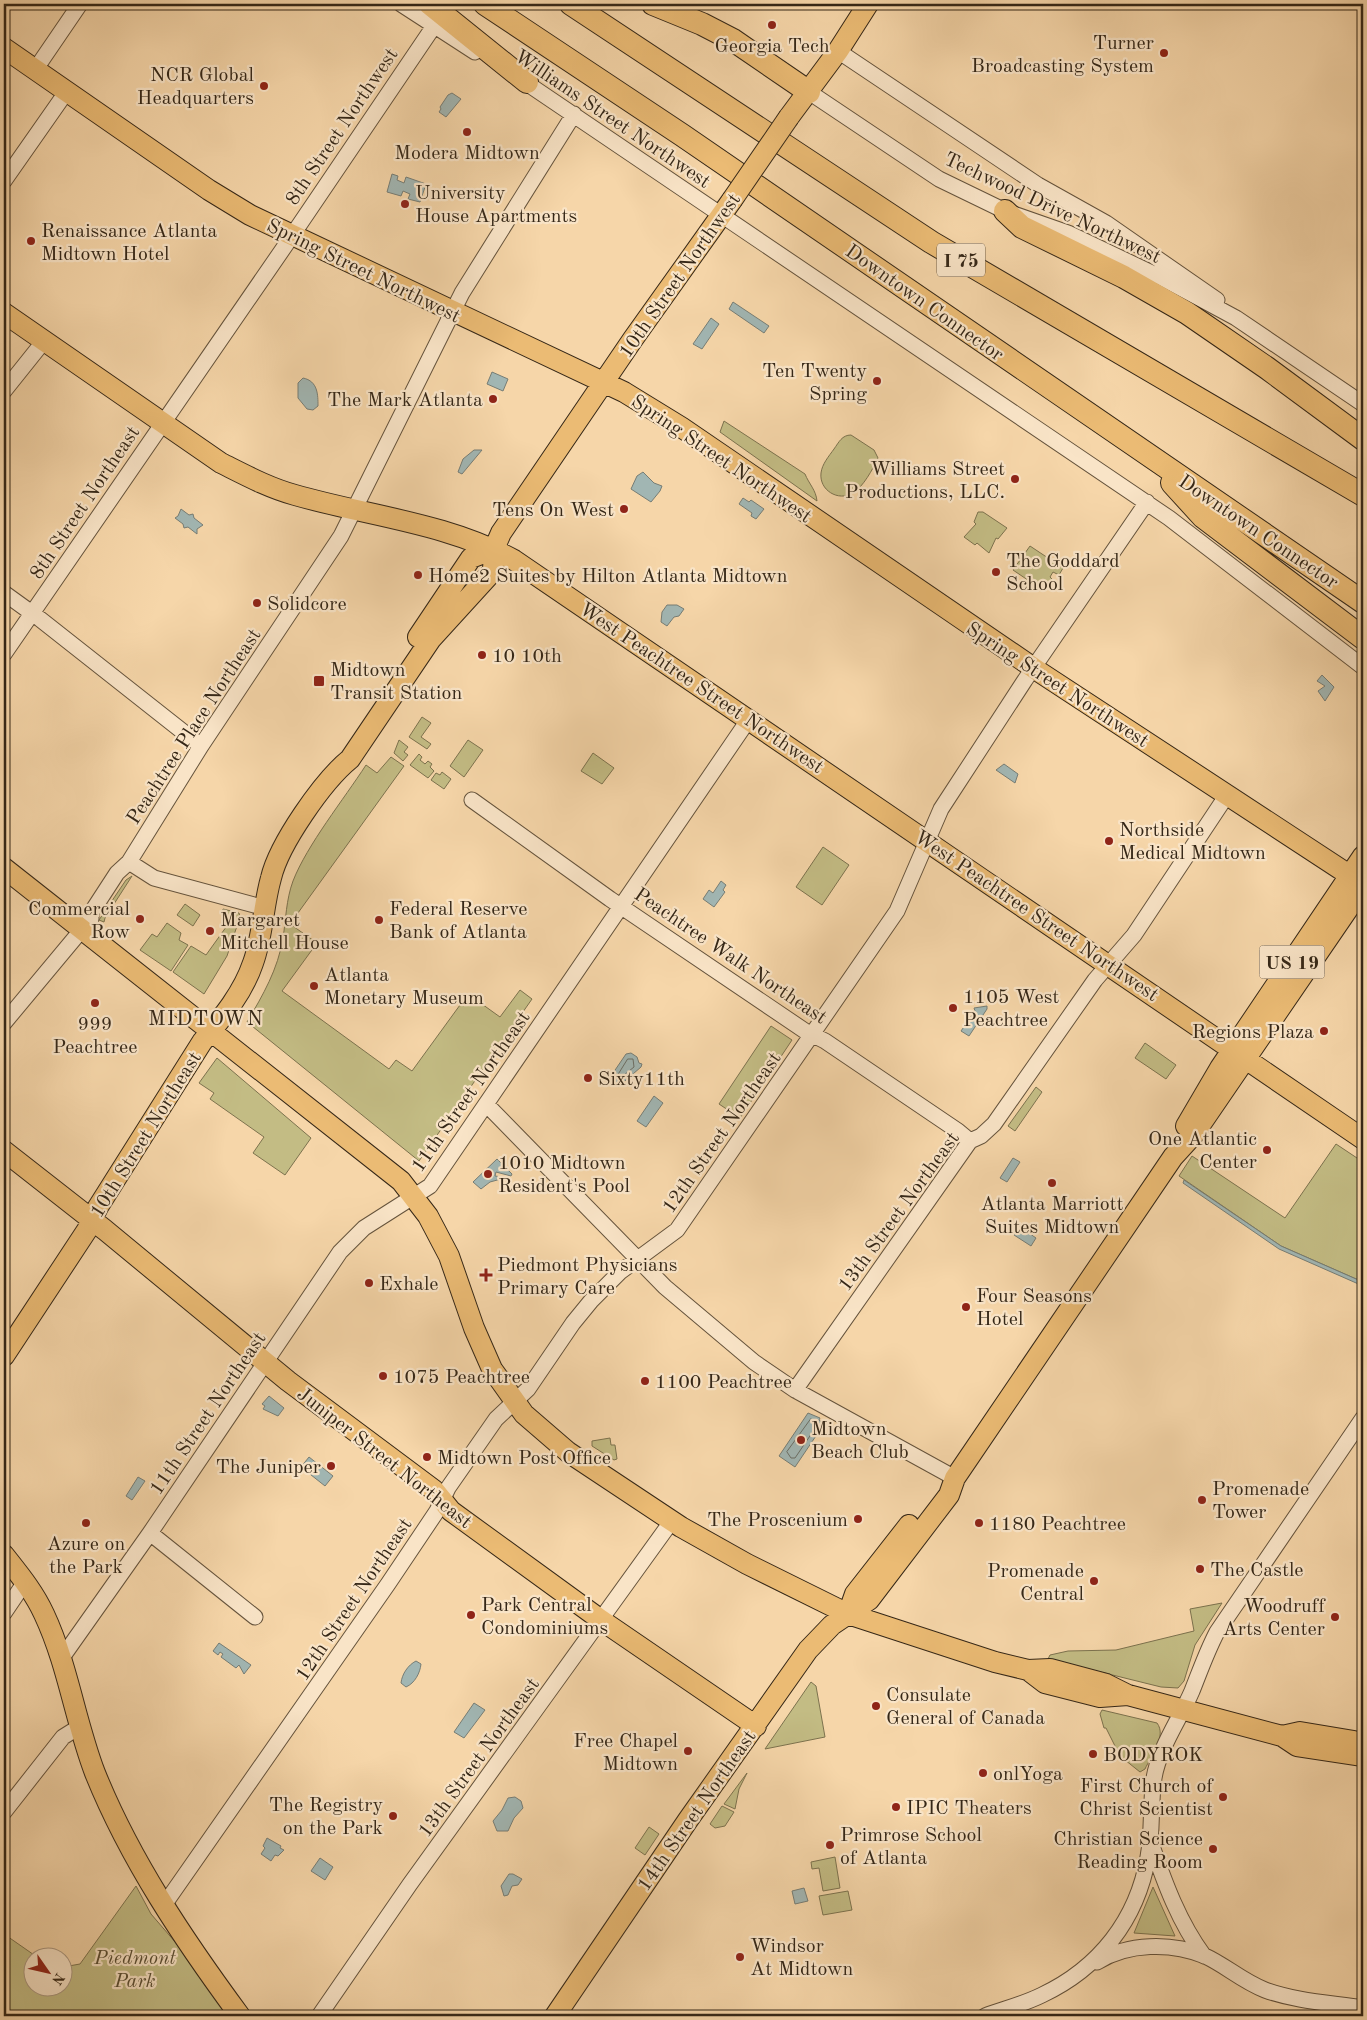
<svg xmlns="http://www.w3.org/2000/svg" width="1367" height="2020" font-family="'Old Standard TT',serif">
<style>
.green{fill:#c3bc84;stroke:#7c724e}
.water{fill:#a1b6b3;stroke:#767d75}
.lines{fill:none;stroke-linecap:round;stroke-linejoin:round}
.shore{stroke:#6b6e65;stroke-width:1}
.minor-casing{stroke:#65533c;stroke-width:17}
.major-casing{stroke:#352717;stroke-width:22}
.highway-casing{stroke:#352717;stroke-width:24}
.minor{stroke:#f9e4c7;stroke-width:15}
.major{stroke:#ebbb74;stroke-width:20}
.highway{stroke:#ebbb74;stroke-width:22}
.major-bridge-casing{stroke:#352717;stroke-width:22;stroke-linecap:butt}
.major-bridge{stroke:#ebbb74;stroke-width:20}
.poi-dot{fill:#8f2418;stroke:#f9e4c7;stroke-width:2}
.labels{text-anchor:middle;stroke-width:4.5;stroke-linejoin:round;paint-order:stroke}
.shield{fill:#f9e4c7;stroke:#70604c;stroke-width:1}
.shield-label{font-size:19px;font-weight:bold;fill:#352717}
.poi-label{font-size:20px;fill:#352717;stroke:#f9e4c7;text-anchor:start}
.street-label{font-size:20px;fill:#352717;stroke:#f9e4c7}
.park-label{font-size:20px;font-style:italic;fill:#584c32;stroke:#f9e4c7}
.neighbourhood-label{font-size:21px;letter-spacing:1px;fill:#352717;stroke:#f9e4c7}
</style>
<rect width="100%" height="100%" fill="#f6d6a9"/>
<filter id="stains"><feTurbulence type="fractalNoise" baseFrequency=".004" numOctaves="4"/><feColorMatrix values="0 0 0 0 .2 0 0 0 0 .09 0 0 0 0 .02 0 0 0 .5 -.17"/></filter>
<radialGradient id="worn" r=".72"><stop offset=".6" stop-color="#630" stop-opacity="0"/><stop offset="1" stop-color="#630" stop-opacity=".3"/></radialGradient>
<path class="green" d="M 724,421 L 805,474 C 809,484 816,490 817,501 L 720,432 Z
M 851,435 L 874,450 L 878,458 C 873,469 863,487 853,493 C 838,502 819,490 821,473 C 822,464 829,456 834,449 C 839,442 842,435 851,435 Z
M 978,512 L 983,512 L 1007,528 L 998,539 L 996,538 L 989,553 L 977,543 L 975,545 L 964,537 L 976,524 L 974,522 Z
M 1030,546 L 1063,568 L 1059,575 L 1053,572 L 1050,577 L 1052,579 L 1044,591 L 1013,570 Z
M 422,717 L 431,723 L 421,737 L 431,744 L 427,749 L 409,737 Z
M 399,740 L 408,747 L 404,752 L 408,755 L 403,761 L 394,753 Z
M 468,740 L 483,750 L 464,777 L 450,766 Z
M 593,753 L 614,768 L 602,784 L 581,771 Z
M 419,754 L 422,757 L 420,760 L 425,764 L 428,761 L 432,764 L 430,767 L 434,771 L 428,778 L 410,765 Z
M 391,757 L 404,766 L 290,924 L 317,943 L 282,991 L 389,1069 L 396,1060 L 412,1071 L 468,994 L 500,1017 L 520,990 L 532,999 L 419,1161 L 247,1022 C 263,995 278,969 283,938 C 286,919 286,900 293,881 C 307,845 344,799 366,765 L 377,773 Z
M 442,772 L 451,779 L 444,789 L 431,780 L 436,773 L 440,775 Z
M 823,847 L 849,865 L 822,905 L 796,887 Z
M 132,876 L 105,918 L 104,922 L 99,920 L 126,880 Z
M 185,904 L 200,915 L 193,926 L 177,915 Z
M 223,909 L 239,913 L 240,917 L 227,956 L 204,994 L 173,972 L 191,946 L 206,955 L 229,923 L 225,920 L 228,916 L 222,912 Z
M 167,923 L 181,933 L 179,940 L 188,945 L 171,971 L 140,950 L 152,934 L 157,937 Z
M 771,1026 L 792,1040 L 740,1118 L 719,1104 Z
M 1145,1043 L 1176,1065 L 1166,1079 L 1135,1058 Z
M 217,1058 L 311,1138 L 285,1175 L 253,1153 L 264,1137 L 210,1099 L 214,1093 L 199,1083 Z
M 1036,1087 L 1042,1092 L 1015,1131 L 1008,1126 Z
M 1336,1144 L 1363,1162 L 1363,1282 L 1281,1246 L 1179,1176 L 1192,1156 L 1285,1218 Z
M 610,1438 L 611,1445 L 615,1445 L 617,1459 L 614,1460 L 592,1446 L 592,1441 Z
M 1222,1603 L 1195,1645 L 1184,1681 L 1178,1688 L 1161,1687 L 1048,1659 L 1050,1655 L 1068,1651 L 1116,1650 L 1194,1631 L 1190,1609 Z
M 811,1682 L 816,1686 L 825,1737 L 765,1749 Z
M 1102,1710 L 1157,1723 C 1167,1736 1151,1756 1145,1769 L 1140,1772 L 1120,1756 L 1106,1728 L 1104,1728 L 1100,1714 Z
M 747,1773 L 739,1789 L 735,1809 L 724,1804 Z
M 722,1806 L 734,1812 L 725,1826 L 715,1828 L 710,1824 Z
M 649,1827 L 659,1834 L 645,1855 L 635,1848 Z
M 835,1857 L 840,1888 L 823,1891 L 819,1868 L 812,1869 L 811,1862 Z
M 136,1886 L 151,1914 L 239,2016 L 4,2016 L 4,1934 L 37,1957 L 32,1958 L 32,1988 L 62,1988 L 63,1967 L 80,1964 Z
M 1153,1887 L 1175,1936 L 1134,1933 Z
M 848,1891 L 852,1910 L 823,1915 L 819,1896 Z"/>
<path class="water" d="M 452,93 L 461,99 L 446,117 L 439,112 L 441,109 L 440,107 L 448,95 Z
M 392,174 L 398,176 L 397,180 L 404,183 L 406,177 L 426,184 L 420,202 L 408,199 L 410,194 L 403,191 L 401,196 L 387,192 Z
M 733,302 L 769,326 L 764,333 L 729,309 Z
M 711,318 L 719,324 L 702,349 L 693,344 Z
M 492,372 L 508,379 L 503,391 L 487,384 Z
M 303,378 C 318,381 318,395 318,406 L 313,410 L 307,409 L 298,398 L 298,383 Z
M 474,450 L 482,450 L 462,474 L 458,472 L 463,459 Z
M 643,472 L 654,483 L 662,486 L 660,491 L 651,502 L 631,489 L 637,476 Z
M 743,498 L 749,502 L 751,500 L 764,509 L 756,519 L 751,516 L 752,513 L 739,504 Z
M 181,509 L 189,515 L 193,514 L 194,518 L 203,525 L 197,529 L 197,534 L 188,527 L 184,528 L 183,524 L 175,518 L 178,516 Z
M 667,605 L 677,605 L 684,609 L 679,616 L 674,617 L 667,626 L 661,622 L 662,612 Z
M 1322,675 L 1334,687 L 1325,701 L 1318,691 L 1325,686 L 1317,681 Z
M 1004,764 L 1018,774 L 1015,783 L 996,770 Z
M 721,881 L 726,885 L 723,890 L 725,892 L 714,907 L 703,899 L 709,890 L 713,893 Z
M 987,1006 L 987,1009 L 969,1036 L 961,1031 L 975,1011 L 974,1008 Z
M 631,1053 L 637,1057 L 639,1063 L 642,1064 L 641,1067 L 618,1087 L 611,1076 L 626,1054 Z
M 654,1096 L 663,1103 L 646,1127 L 637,1121 Z
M 1013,1158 L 1020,1162 L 1007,1182 L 1000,1178 Z
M 497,1159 L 512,1174 L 511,1176 L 496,1172 L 495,1176 L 502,1177 L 501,1179 L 490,1182 L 481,1189 L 473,1182 Z
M 1184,1180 L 1281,1246 L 1363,1282 L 1363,1286 L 1279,1249 L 1183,1183 Z
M 1019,1226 L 1036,1238 L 1031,1246 L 1014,1235 Z
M 269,1396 L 284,1408 L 278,1416 L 263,1409 L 265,1406 L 262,1404 Z
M 808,1413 L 820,1418 L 819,1420 L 824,1424 L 795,1467 L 779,1456 Z
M 309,1457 L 333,1476 L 325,1486 L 301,1467 Z
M 138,1477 L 145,1481 L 132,1500 L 126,1496 Z
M 219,1643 L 251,1665 L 244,1674 L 239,1665 L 236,1668 L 221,1657 L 223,1654 L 220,1652 L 218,1655 L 213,1651 Z
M 416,1661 L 421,1664 C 420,1673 415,1683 406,1687 L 401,1683 C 402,1674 408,1665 416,1661 Z
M 474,1703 L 485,1710 L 464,1738 L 454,1732 Z
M 515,1797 L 521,1801 L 523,1808 L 514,1818 L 508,1831 L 497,1831 L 493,1821 L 502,1810 L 508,1798 Z
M 267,1838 L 281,1846 L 280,1848 L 284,1850 L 278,1856 L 275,1855 L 271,1861 L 261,1854 L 265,1848 L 263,1846 Z
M 320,1858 L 333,1867 L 325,1880 L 311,1871 Z
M 509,1874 L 513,1874 L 522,1879 L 518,1885 L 512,1886 L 508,1895 L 504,1896 L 501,1886 Z
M 804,1888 L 808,1901 L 795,1904 L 792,1891 Z"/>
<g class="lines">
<path class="shore" d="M 628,1059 L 633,1059 L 634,1067 L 619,1079 L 618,1075 Z
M 811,1419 L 816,1427 L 795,1458 L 791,1458 L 787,1452 Z"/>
<g class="minor-casing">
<path id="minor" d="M 401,4 L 475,52
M 838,51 L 1038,185 L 1106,223 L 1217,300
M 35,70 L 80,4
M 519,78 L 1169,518 L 1363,667
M 809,92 L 939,179 L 1005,211 L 1068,233 L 1158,276 L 1236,318 L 1363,404
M 4,181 L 67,91
M 4,391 L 44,341
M 4,593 L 40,619 L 201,746
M 4,654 L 285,246 L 434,26
M 472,800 L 610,899 L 805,1031 L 825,1041 L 958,1131 L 970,1141
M 129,862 L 154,878 L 265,908
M 91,919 L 91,913 L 117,873 L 129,862 L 201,746 L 341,536 L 462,293 L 574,114
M 4,1023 L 89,921
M 487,1105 L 665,1287 L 754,1362 L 795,1390 L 955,1478
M 795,1390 L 970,1141 L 981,1136 L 994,1124 L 1095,980 L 1134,935 L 1227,795
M 150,1533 L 255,1617
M 4,1613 L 25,1582
M 61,1659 L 150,1533 L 340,1252 L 364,1228 L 430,1186 L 749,719
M 4,1812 L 63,1737 L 79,1727
M 1151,1843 C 1165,1884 1179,1922 1204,1956
M 164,1905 L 388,1584 L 437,1511 L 448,1488 L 496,1419 L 528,1389 L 573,1323 L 591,1301 L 620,1272 L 677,1230 L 897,911 L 941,809 L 1025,680 L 1147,502
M 1097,1962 C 1128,1943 1171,1942 1205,1956 C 1225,1965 1242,1981 1265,1990 C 1295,2001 1331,2003 1363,2008
M 319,2016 L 410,1884 L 671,1522
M 985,2016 C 1004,2009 1024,2004 1042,1995 C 1099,1968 1137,1920 1148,1857 C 1153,1831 1150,1804 1154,1778 C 1159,1748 1180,1719 1192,1691 C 1200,1671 1207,1651 1217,1632 L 1363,1418"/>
</g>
<g class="major-casing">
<path id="major" d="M 4,48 L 209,190 L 250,215 L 624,392 L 681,427 L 1041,673 L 1363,884
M 789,117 L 838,51 L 868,4
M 4,313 L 221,463 C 245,475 269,488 295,495 C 368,516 447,523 514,560 L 1363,1139
M 418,637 L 471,558 L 494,549
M 4,868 L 401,1181 L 428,1216 L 449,1256 L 474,1328 L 492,1369 L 524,1414 L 568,1452 L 681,1527 L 747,1564 L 848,1614 L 995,1662 L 1028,1670 L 1050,1669 L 1106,1684 L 1128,1695 L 1282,1736 L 1297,1746 L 1363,1756
M 1186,1126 L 1220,1068 L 1363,856
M 4,1151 L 105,1230 L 288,1381 L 434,1490 L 451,1511 L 601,1620 L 756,1726
M 4,1356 L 87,1230 L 98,1207 L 202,1042 C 222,1018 243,993 253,963 C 263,936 263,906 271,878 C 279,844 323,781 350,759 L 431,639 L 493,571 L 494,549 L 501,533 L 633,339 L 732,200
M 4,1555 C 19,1574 34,1592 44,1614 C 68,1665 75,1721 95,1773 C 130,1860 184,1940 240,2016
M 848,1614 L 855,1594 L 909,1525
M 1028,1670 L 1045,1683 L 1100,1697 L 1128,1695
M 1282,1736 L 1300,1732 L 1354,1741
M 555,2016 L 688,1820 L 808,1650 L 832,1625 L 869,1600 L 949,1495 L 955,1478 L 1173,1157 L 1194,1134 L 1363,887"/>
</g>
<g class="highway-casing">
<path id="highway" d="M 430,4 L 527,82
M 485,4 L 682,135 L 1363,602
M 571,4 L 931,242 L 1363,495
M 653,4 L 702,24 L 733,40 L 809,92
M 1005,211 L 1022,227 L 1124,277 L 1187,313 L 1267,368 L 1363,439
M 1172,483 L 1203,517 L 1363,638"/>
</g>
<use href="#minor" class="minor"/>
<use href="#major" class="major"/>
<use href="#highway" class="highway"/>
<g class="major-bridge-casing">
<path id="major-bridge" d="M 732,200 L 789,117"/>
</g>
<use href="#major-bridge" class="major-bridge"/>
</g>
<g class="poi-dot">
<circle cx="772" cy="25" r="5"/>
<circle cx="1164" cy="53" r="5"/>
<circle cx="264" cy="86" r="5"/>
<circle cx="467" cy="132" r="5"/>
<circle cx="405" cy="204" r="5"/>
<circle cx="31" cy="241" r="5"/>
<circle cx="877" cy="381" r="5"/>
<circle cx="493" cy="399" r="5"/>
<circle cx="1015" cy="479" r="5"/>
<circle cx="624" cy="509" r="5"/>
<circle cx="996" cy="572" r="5"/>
<circle cx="418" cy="575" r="5"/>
<circle cx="257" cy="603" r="5"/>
<circle cx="482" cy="655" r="5"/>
<rect x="313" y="675" width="12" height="12" rx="2.5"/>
<circle cx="1109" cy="841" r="5"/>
<circle cx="140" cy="919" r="5"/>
<circle cx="379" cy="920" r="5"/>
<circle cx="210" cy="931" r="5"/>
<circle cx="314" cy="986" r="5"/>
<circle cx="95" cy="1003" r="5"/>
<circle cx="953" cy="1008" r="5"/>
<circle cx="1324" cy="1031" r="5"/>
<circle cx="588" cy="1078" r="5"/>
<circle cx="1267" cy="1150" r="5"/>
<circle cx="488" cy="1174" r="5"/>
<circle cx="1052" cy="1183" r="5"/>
<path d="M483.5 1267.5h5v5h5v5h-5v5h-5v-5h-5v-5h5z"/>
<circle cx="369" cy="1283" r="5"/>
<circle cx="966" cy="1307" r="5"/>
<circle cx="383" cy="1376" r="5"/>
<circle cx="645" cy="1381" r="5"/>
<circle cx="801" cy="1440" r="5"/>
<circle cx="427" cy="1457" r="5"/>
<circle cx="331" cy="1466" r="5"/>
<circle cx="1202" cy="1500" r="5"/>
<circle cx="858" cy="1519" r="5"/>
<circle cx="86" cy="1523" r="5"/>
<circle cx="979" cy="1523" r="5"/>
<circle cx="1200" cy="1569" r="5"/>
<circle cx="1094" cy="1581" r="5"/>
<circle cx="471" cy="1615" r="5"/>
<circle cx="1335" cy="1617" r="5"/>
<circle cx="876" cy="1706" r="5"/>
<circle cx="688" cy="1751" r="5"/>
<circle cx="1093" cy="1754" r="5"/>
<circle cx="983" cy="1773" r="5"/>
<circle cx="1223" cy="1797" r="5"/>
<circle cx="896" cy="1807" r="5"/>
<circle cx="393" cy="1816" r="5"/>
<circle cx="830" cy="1845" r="5"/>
<circle cx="1213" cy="1849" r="5"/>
<circle cx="740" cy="1957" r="5"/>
</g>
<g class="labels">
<g class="shield">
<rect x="937" y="243.5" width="48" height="33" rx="4"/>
<rect x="1259.5" y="945.5" width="65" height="33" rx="4"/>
</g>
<g class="shield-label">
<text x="961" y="267">I 75</text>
<text x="1292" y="969">US 19</text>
</g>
<g class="poi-label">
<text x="1154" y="49" text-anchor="end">Turner<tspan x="1154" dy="23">Broadcasting System</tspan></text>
<text x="772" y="52" text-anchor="middle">Georgia Tech</text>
<text x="254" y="81" text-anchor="end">NCR Global<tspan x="254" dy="23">Headquarters</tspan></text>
<text x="467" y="159" text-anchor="middle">Modera Midtown</text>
<text x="415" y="199">University<tspan x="415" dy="23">House Apartments</tspan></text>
<text x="41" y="237">Renaissance Atlanta<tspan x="41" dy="23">Midtown Hotel</tspan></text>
<text x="867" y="377" text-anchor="end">Ten Twenty<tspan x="867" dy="23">Spring</tspan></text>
<text x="483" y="406" text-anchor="end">The Mark Atlanta</text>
<text x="1005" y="475" text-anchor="end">Williams Street<tspan x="1005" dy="23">Productions, LLC.</tspan></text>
<text x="614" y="516" text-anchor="end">Tens On West</text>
<text x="1006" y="567">The Goddard<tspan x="1006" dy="23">School</tspan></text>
<text x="428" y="582">Home2 Suites by Hilton Atlanta Midtown</text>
<text x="267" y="610">Solidcore</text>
<text x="492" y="662">10 10th</text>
<text x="330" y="676">Midtown<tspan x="330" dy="23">Transit Station</tspan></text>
<text x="1119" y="836">Northside<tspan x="1119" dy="23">Medical Midtown</tspan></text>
<text x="130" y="915" text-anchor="end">Commercial<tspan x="130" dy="23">Row</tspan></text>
<text x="389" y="915">Federal Reserve<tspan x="389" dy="23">Bank of Atlanta</tspan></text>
<text x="220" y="926">Margaret<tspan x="220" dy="23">Mitchell House</tspan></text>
<text x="324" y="981">Atlanta<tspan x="324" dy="23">Monetary Museum</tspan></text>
<text x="963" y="1003">1105 West<tspan x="963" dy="23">Peachtree</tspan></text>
<text x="95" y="1030" text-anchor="middle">999<tspan x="95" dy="23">Peachtree</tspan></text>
<text x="1314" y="1038" text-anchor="end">Regions Plaza</text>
<text x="598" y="1085">Sixty11th</text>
<text x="1257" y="1145" text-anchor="end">One Atlantic<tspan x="1257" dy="23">Center</tspan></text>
<text x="498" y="1169">1010 Midtown<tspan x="498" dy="23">Resident's Pool</tspan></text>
<text x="1052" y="1210" text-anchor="middle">Atlanta Marriott<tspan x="1052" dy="23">Suites Midtown</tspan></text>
<text x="497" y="1271">Piedmont Physicians<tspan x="497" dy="23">Primary Care</tspan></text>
<text x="379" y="1290">Exhale</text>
<text x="976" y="1302">Four Seasons<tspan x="976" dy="23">Hotel</tspan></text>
<text x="393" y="1383">1075 Peachtree</text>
<text x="655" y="1388">1100 Peachtree</text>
<text x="811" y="1435">Midtown<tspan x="811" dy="23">Beach Club</tspan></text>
<text x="437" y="1464">Midtown Post Office</text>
<text x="321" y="1473" text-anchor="end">The Juniper</text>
<text x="1212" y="1495">Promenade<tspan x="1212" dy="23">Tower</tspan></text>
<text x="848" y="1526" text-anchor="end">The Proscenium</text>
<text x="989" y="1530">1180 Peachtree</text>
<text x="86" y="1550" text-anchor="middle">Azure on<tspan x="86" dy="23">the Park</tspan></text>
<text x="1210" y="1576">The Castle</text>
<text x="1084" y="1577" text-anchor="end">Promenade<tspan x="1084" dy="23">Central</tspan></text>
<text x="481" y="1611">Park Central<tspan x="481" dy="23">Condominiums</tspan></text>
<text x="1325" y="1612" text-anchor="end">Woodruff<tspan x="1325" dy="23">Arts Center</tspan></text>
<text x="886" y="1701">Consulate<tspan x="886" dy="23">General of Canada</tspan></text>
<text x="678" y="1747" text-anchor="end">Free Chapel<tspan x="678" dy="23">Midtown</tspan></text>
<text x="1103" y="1761">BODYROK</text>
<text x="993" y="1780">onlYoga</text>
<text x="1213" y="1792" text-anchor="end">First Church of<tspan x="1213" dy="23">Christ Scientist</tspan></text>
<text x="383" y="1811" text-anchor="end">The Registry<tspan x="383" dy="23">on the Park</tspan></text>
<text x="906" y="1814">IPIC Theaters</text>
<text x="840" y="1841">Primrose School<tspan x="840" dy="23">of Atlanta</tspan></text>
<text x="1203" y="1845" text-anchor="end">Christian Science<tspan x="1203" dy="23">Reading Room</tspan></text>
<text x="750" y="1952">Windsor<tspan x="750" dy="23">At Midtown</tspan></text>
</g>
<g class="street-label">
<text transform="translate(613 118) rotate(34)" y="7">Williams Street Northwest</text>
<text transform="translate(341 126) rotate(-56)" y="7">8th Street Northwest</text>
<text transform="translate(1053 207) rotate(25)" y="7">Techwood Drive Northwest</text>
<text transform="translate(364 270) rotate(26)" y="7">Spring Street Northwest</text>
<text transform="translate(679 275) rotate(-55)" y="7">10th Street Northwest</text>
<text transform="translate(925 302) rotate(35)" y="7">Downtown Connector</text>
<text transform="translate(722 458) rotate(34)" y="7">Spring Street Northwest</text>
<text transform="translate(84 502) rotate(-56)" y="7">8th Street Northeast</text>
<text transform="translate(1259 531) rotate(34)" y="7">Downtown Connector</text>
<text transform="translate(1058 684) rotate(33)" y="7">Spring Street Northwest</text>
<text transform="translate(702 687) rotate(34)" y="7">West Peachtree Street Northwest</text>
<text transform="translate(193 726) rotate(-57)" y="7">Peachtree Place Northeast</text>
<text transform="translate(1037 915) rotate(34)" y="7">West Peachtree Street Northwest</text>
<text transform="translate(731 955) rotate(34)" y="7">Peachtree Walk Northeast</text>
<text transform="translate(470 1091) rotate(-55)" y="7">11th Street Northeast</text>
<text transform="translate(721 1132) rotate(-55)" y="7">12th Street Northeast</text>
<text transform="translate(145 1134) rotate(-58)" y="7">10th Street Northeast</text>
<text transform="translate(898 1211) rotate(-54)" y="7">13th Street Northeast</text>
<text transform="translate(207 1413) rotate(-56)" y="7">11th Street Northeast</text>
<text transform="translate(385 1457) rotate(38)" y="7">Juniper Street Northeast</text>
<text transform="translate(353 1599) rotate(-56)" y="7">12th Street Northeast</text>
<text transform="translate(478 1757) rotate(-54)" y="7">13th Street Northeast</text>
<text transform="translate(696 1810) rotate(-55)" y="7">14th Street Northeast</text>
</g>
<g class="park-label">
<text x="135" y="1964">Piedmont<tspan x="135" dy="23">Park</tspan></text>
</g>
<g class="neighbourhood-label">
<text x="206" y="1025">MIDTOWN</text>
</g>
</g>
<rect width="1367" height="2020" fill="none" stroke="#f6d6a9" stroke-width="20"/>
<rect x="5" y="5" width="1357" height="2010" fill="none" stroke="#352717" stroke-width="2.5"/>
<rect x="10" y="10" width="1347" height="2000" fill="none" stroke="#352717"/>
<g transform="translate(48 1972) rotate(124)"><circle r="24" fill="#f9e4c7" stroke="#ab9881"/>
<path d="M0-4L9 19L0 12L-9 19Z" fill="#8f2418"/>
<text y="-8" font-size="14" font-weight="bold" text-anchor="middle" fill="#352717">N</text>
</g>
<rect width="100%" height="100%" filter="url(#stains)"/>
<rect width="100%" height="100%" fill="url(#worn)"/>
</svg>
